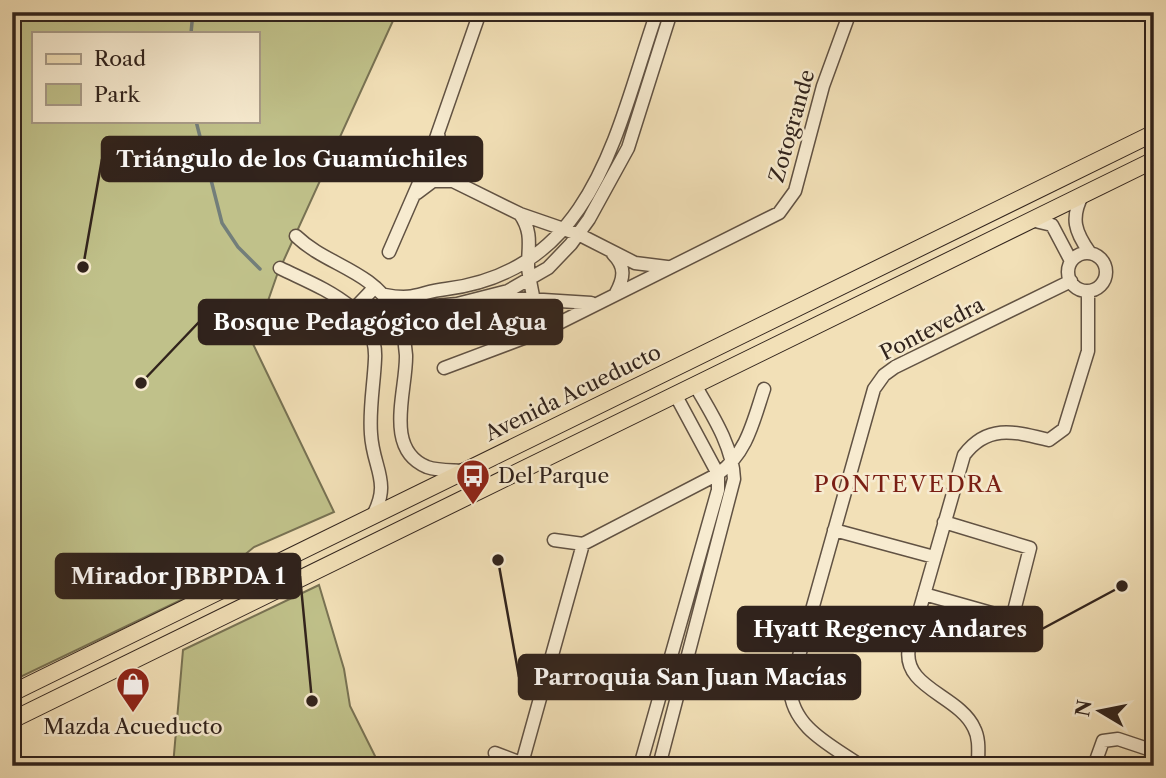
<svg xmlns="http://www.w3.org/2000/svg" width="1166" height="778" font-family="'Libre Caslon Text',serif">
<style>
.green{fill:#c0c18a;stroke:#787253;stroke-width:2;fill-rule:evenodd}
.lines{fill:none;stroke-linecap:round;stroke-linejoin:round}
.stream{stroke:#737e7a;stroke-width:3.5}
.minor-casing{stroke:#615243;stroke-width:15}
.major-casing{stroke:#31231c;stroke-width:18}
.minor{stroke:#f7ebd0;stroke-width:12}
.major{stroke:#f2e0b7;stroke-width:16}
.labels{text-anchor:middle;stroke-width:5;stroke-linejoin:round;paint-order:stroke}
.street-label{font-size:21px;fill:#31231c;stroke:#f7ebd0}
.poi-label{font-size:21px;fill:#31231c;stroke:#f7ebd0;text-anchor:start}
.neighbourhood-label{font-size:23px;letter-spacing:2px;fill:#7a1f14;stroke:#f7ebd0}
.leader{fill:none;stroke:#31231c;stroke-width:2.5}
.callout-dot{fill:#31231c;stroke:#f7ebd0;stroke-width:2.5}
.callout{fill:#31231c;stroke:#31231c;stroke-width:2.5}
.callout-label{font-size:23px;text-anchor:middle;font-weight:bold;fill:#fff}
</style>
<rect width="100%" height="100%" fill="#f2e0b7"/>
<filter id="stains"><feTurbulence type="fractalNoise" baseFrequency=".00286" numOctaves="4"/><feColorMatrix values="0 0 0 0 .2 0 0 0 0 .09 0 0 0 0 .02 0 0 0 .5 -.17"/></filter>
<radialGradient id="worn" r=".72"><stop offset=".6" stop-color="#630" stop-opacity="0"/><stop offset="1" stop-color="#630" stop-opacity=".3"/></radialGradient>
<path class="green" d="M 12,12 L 397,12 L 277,275 L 253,344 L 334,512 L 254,547 L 202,590 L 12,681 ZM 33,33 L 257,33 L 257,121 L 33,121 Z
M 319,585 L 344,669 L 350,706 L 380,766 L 173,766 L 183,650 Z"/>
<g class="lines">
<path class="stream" d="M 191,33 L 193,12
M 196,121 L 222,223 L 238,247 L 260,269"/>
<g class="minor-casing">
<path id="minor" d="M 438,132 L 441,165 L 453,181 L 520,214 L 578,234 L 635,263 L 667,267
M 417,193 L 433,181 L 453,181
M 1083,194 C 1070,218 1075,232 1090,253
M 520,214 C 533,233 528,246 528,267 C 529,278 532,290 534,301
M 1031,220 L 1052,225 L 1071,261
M 296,236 C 326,265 371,270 393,309 C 401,323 405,338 406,355 C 407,390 383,449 427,467 C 439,471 452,470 464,471
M 389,252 L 426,167 L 480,12
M1068 272a19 19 0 1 1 38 0a19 19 0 1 1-38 0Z
M 613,254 C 626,267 624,278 616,293
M 280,268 C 318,287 378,307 375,359 C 374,384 369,409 371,434 C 373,469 392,482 372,517
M 385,295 C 416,301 419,292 446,289 C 595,270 616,130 657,12
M 498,297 L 591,303
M 354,309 L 375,287
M 405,342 L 409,325 L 419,313 L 435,306 L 457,304 L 508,291 L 548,268 L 571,244 L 589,219 L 628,148 L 671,12
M 444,368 L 545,330 L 779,213 L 795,191 L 823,86 L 850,12
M 834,530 L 934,557
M 554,540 L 583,544 L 718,474 C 747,453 753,422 764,389
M 924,594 L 1002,616 L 1009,616 L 1014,611 L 1030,548 L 944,522
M 495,753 L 529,766
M 522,763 L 583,544
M 640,766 L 718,490 L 718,474 L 675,394
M 659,766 L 734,479 C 733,446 711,413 695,385
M 861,766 C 831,745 792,728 790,688 L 874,389 L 884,375 L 895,367 L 1071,281
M 978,766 C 978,753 980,739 974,728 C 959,695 901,688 909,647 L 964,455 C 988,423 1016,432 1049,440 L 1064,429 L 1088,351 L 1088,291
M 1094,766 L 1103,741 L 1118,739 L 1154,751"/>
</g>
<g class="major-casing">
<path id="major" d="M 12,693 L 1154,133
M 12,720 L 1154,160"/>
</g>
<use href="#minor" class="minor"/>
<use href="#major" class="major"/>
</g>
<defs>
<g id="bus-pin" transform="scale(1.75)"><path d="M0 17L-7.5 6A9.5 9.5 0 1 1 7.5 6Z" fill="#8f2418" stroke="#f7ebd0"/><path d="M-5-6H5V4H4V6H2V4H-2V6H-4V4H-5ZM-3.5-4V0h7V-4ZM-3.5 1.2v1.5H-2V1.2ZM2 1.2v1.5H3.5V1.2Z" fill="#fff"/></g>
<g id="shop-pin" transform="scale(1.75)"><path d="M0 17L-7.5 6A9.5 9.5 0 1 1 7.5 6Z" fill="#8f2418" stroke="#f7ebd0"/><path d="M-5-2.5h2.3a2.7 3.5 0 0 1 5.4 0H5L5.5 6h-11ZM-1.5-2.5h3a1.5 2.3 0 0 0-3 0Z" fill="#fff"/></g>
</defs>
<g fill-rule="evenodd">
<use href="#bus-pin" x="473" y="476"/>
<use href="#shop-pin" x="133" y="684"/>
</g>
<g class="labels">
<g class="street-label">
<text transform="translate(792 126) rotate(-74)" y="7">Zotogrande</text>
<text transform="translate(932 329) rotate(-27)" y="7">Pontevedra</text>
<text transform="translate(573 393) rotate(-26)" y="7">Avenida Acueducto</text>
</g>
<g class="poi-label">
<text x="498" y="483">Del Parque</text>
<text x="133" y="734" text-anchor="middle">Mazda Acueducto</text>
</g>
<g class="neighbourhood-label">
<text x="909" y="492">PONTEVEDRA</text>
</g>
</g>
<path class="leader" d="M83 267L102 159M141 383L199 322M312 701L300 576M1122 586L1042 629M498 560L519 677"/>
<g class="callout-dot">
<circle cx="83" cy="267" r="7"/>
<circle cx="141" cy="383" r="7"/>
<circle cx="312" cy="701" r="7"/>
<circle cx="1122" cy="586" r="7"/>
<circle cx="498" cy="560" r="7"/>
</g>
<g class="callout">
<rect x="102" y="137" width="380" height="44" rx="7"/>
<rect x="199" y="300" width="363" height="44" rx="7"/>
<rect x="56" y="554" width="244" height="44" rx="7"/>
<rect x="738" y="607" width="304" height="44" rx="7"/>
<rect x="519" y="655" width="341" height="44" rx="7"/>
</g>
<g class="callout-label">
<text x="292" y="167">Triángulo de los Guamúchiles</text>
<text x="380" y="330">Bosque Pedagógico del Agua</text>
<text x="178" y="584">Mirador JBBPDA 1</text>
<text x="890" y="637">Hyatt Regency Andares</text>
<text x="690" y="685">Parroquia San Juan Macías</text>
</g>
<rect width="1166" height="778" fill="none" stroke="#f2e0b7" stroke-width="42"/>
<rect x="14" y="14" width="1138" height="750" fill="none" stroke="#31231c" stroke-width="3.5"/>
<rect x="21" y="21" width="1124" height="736" fill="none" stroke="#31231c" stroke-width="2"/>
<rect x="32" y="32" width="228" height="91" fill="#f7ebd0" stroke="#a89b88" stroke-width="2"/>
<rect x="46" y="54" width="35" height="10" fill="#f2e0b7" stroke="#a89b88" stroke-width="2"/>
<text x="94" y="66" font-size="21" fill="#31231c">Road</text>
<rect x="46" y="84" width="35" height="21" fill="#c0c18a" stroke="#a89b88" stroke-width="2"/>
<text x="94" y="102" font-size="21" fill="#31231c">Park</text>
<g transform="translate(1100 711) rotate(280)" stroke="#f7ebd0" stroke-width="5" paint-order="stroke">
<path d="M0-5L12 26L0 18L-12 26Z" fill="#31231c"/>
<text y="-10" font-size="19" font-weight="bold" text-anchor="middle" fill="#31231c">N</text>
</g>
<rect width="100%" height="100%" filter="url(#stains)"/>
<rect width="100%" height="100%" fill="url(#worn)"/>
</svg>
